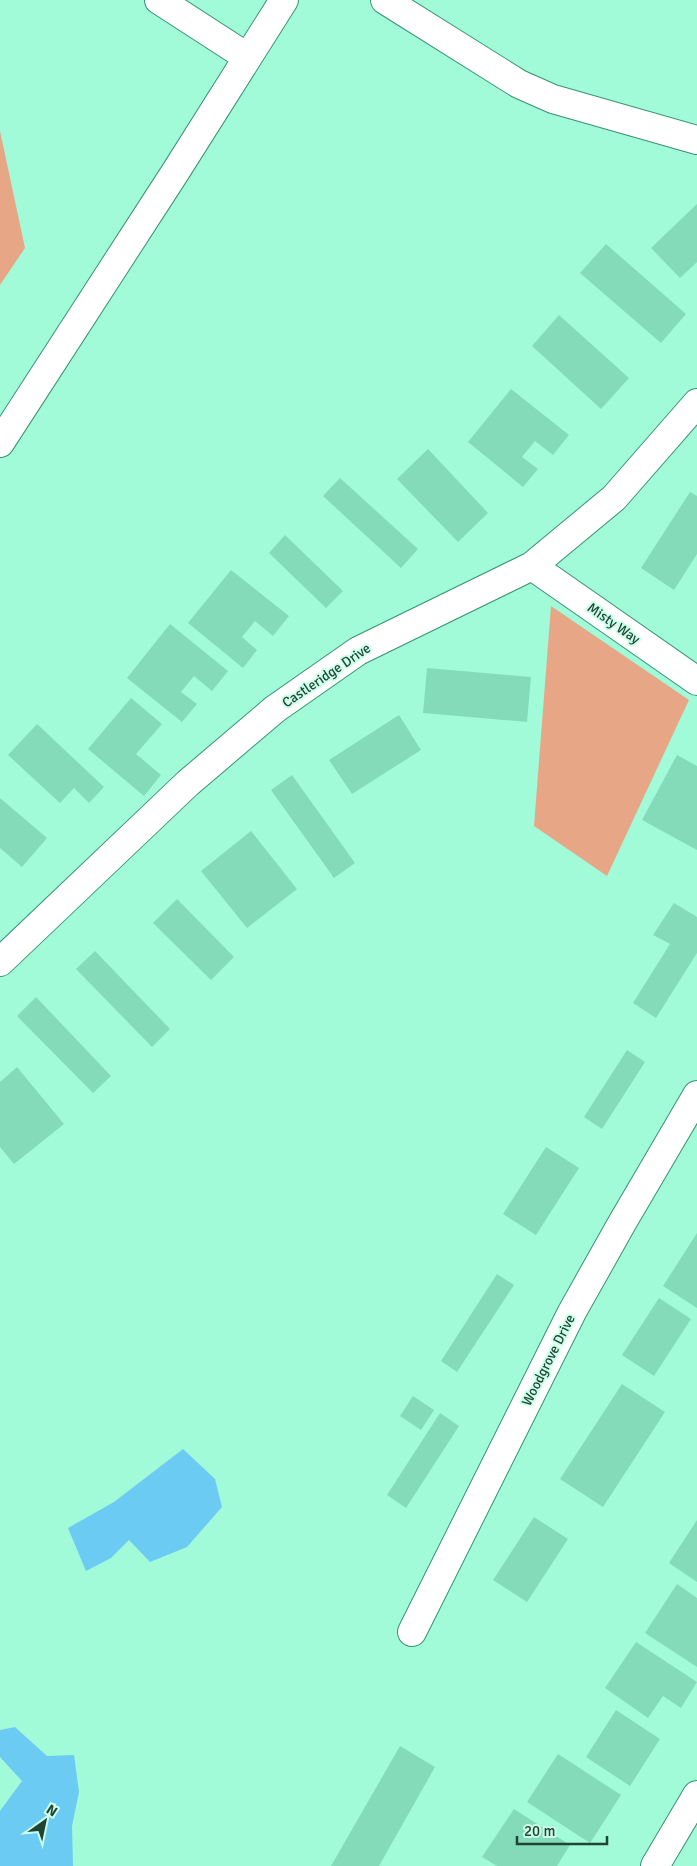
<svg xmlns="http://www.w3.org/2000/svg" width="697" height="1866" font-family="Signika,sans-serif">
<style>
.green{fill:#e7a787}
.water{fill:#6ccbf3}
.building{fill:#83dbba}
.lines{fill:none;stroke-linecap:round;stroke-linejoin:round}
.minor-casing{stroke:#389274;stroke-width:30}
.minor{stroke:#fff;stroke-width:28}
.labels{text-anchor:middle;stroke-width:4;stroke-linejoin:round;paint-order:stroke}
.street-label{font-size:14px;fill:#204537;stroke:#ccffea}
</style>
<rect width="100%" height="100%" fill="#a1fad8"/>
<path class="green" d="M 0,131 L 25,248 L 0,285 Z
M 551,606 L 689,700 L 607,876 L 534,826 Z"/>
<path class="water" d="M 183,1449 L 215,1479 L 222,1507 L 187,1547 L 150,1562 L 129,1540 L 111,1558 L 86,1571 L 68,1528 L 114,1502 Z
M 15,1727 L 47,1756 L 74,1755 L 79,1792 L 72,1826 L 73,1866 L 0,1866 L 0,1811 L 22,1781 L 0,1757 L 0,1730 Z"/>
<path class="building" d="M 697,204 L 697,262 L 680,278 L 651,248 Z
M 606,244 L 686,314 L 661,343 L 580,273 Z
M 559,315 L 629,378 L 601,409 L 532,346 Z
M 511,389 L 569,435 L 553,455 L 535,441 L 522,457 L 538,469 L 523,487 L 468,442 Z
M 428,449 L 488,513 L 458,542 L 397,479 Z
M 340,478 L 418,549 L 401,568 L 323,496 Z
M 690,492 L 697,496 L 697,554 L 674,590 L 641,568 Z
M 285,535 L 343,591 L 326,608 L 269,553 Z
M 231,570 L 289,616 L 273,636 L 255,621 L 242,637 L 257,650 L 243,668 L 188,623 Z
M 170,624 L 228,671 L 212,691 L 194,676 L 181,692 L 197,704 L 182,722 L 127,678 Z
M 427,668 L 531,677 L 527,722 L 423,713 Z
M 131,698 L 162,724 L 136,754 L 161,775 L 144,796 L 88,749 Z
M 399,715 L 421,750 L 352,794 L 329,760 Z
M 37,724 L 104,787 L 89,803 L 74,788 L 60,803 L 8,755 Z
M 677,755 L 697,766 L 697,850 L 642,820 Z
M 292,775 L 355,863 L 334,878 L 271,790 Z
M 0,798 L 47,838 L 22,867 L 0,848 Z
M 251,831 L 297,889 L 247,928 L 201,871 Z
M 177,899 L 234,957 L 211,980 L 153,923 Z
M 674,903 L 697,917 L 697,953 L 656,1018 L 633,1003 L 670,944 L 653,935 Z
M 95,951 L 170,1029 L 152,1047 L 76,969 Z
M 36,997 L 111,1076 L 93,1093 L 17,1016 Z
M 627,1050 L 645,1062 L 602,1129 L 584,1117 Z
M 17,1067 L 64,1124 L 14,1164 L 0,1147 L 0,1082 Z
M 546,1147 L 579,1168 L 536,1235 L 503,1214 Z
M 697,1233 L 697,1308 L 663,1286 Z
M 497,1274 L 514,1285 L 457,1372 L 441,1361 Z
M 659,1298 L 691,1319 L 654,1376 L 622,1355 Z
M 622,1384 L 665,1412 L 603,1507 L 560,1479 Z
M 413,1396 L 434,1410 L 421,1430 L 400,1416 Z
M 440,1413 L 459,1426 L 406,1508 L 387,1495 Z
M 534,1517 L 568,1539 L 527,1602 L 493,1580 Z
M 697,1520 L 697,1582 L 669,1563 Z
M 677,1584 L 697,1598 L 697,1667 L 645,1633 Z
M 636,1642 L 697,1682 L 681,1708 L 663,1696 L 648,1718 L 605,1688 Z
M 616,1710 L 660,1739 L 630,1786 L 586,1757 Z
M 400,1746 L 435,1767 L 379,1866 L 331,1866 Z
M 558,1754 L 621,1795 L 590,1843 L 527,1802 Z
M 514,1809 L 570,1845 L 557,1866 L 497,1866 L 482,1857 Z"/>
<g class="lines">
<g class="minor-casing">
<path id="minor" d="M 159,0 L 247,57
M 385,0 L 519,84 L 553,99 L 697,140
M 0,443 L 176,171 L 284,0
M 532,566 L 697,681
M 0,962 L 188,783 L 275,709 L 358,651 L 532,566 L 614,498 L 697,403
M 412,1632 L 572,1312 L 622,1223 L 697,1095
M 655,1866 L 697,1795"/>
</g>
<use href="#minor" class="minor"/>
</g>
<g class="labels">
<g class="street-label">
<text transform="translate(614 623) rotate(35)" y="5">Misty Way</text>
<text transform="translate(326 675) rotate(-34)" y="5">Castleridge Drive</text>
<text transform="translate(548 1360) rotate(-63)" y="5">Woodgrove Drive</text>
</g>
</g>
<g transform="translate(45 1821) rotate(33)" stroke="#ccffea" stroke-width="4" paint-order="stroke">
<path d="M0-4L9 19L0 12L-9 19Z" fill="#204537"/>
<text y="-8" font-size="14" font-weight="bold" text-anchor="middle" fill="#204537">N</text>
</g>
<path d="M517 1836v8h90v-8" fill="none" stroke="#204537" stroke-width="2.5"/>
<text x="524" y="1836" font-size="15" fill="#204537" stroke="#ccffea" stroke-width="4" paint-order="stroke">20 m</text>
</svg>
